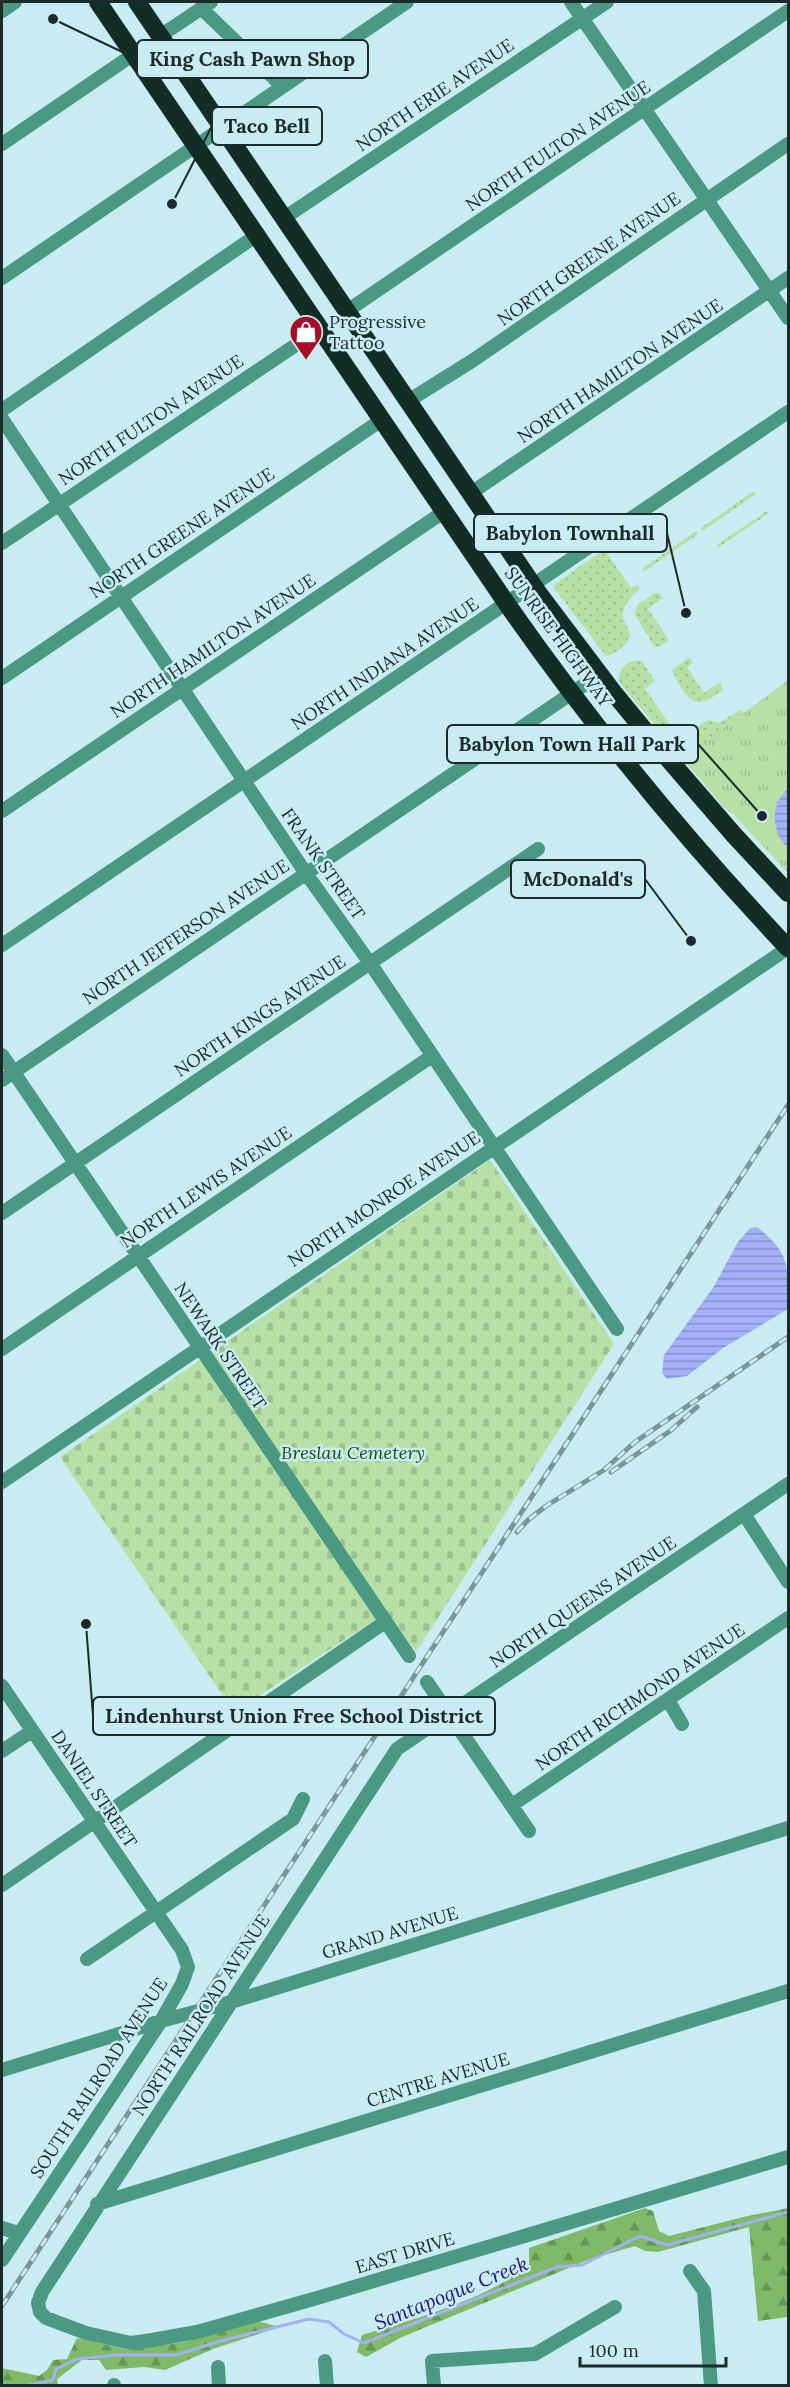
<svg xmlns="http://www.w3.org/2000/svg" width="790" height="2387" font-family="Lora,serif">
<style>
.grass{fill:url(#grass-dots)}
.forest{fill:url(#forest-firs)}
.cemetery{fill:url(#cemetery-stones)}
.park{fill:url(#park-tufts)}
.water{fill:url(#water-rules)}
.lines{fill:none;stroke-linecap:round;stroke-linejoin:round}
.stream{stroke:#a4b0f8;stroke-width:3}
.minor{stroke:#4b9983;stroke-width:14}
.highway{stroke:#112d25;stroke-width:18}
.rail-casing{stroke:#7b9598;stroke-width:5}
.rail{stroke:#c8ecf1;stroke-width:3;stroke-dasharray:9;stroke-linecap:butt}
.labels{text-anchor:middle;stroke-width:5;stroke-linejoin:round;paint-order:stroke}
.street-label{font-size:18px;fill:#1c2a2c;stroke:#c8ecf1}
.poi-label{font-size:18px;fill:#1c2a2c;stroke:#c8ecf1;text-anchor:start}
.park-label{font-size:18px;font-style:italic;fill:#234a11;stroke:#c8ecf1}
.water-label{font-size:20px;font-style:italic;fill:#23177d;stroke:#c8ecf1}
.leader{fill:none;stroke:#1c2a2c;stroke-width:2}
.callout-dot{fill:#1c2a2c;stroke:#c8ecf1;stroke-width:2}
.callout{fill:#c8ecf1;stroke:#1c2a2c;stroke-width:2}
.callout-label{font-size:20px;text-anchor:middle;font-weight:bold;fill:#1c2a2c}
</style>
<defs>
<pattern id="grass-dots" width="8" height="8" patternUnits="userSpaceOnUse" patternTransform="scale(1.5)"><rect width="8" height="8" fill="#b6e0a6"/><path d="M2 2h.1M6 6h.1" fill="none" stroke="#9cc08f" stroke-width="1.8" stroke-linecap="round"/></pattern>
<pattern id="forest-firs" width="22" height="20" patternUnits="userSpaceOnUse" patternTransform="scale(1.5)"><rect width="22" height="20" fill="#7eba68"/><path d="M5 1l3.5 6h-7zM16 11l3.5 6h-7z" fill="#669756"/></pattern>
<pattern id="cemetery-stones" width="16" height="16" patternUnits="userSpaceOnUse" patternTransform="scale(1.5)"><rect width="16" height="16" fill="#b6e0a6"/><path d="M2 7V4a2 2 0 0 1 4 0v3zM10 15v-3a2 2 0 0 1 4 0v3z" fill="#9cc08f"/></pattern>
<pattern id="park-tufts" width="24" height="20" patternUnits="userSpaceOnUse" patternTransform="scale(1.5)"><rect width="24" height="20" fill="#b6e0a6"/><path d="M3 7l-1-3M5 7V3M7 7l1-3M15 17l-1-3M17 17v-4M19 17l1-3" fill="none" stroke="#9cc08f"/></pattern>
<pattern id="water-rules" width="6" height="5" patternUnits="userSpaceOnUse" patternTransform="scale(1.5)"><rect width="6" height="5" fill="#a4b0f8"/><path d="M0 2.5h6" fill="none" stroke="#858fc9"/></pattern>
</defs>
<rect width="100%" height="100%" fill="#c8ecf1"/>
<path class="grass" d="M 754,491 L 756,494 L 703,531 L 701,530 L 701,528 Z
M 767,511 L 769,513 L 719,547 L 717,547 L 718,544 Z
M 696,531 L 698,534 L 645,571 L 642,570 L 643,568 Z
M 609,546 L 613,547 L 608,555 L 631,588 L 637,585 L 640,588 C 632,598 618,606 625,623 C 627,628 630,631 631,637 L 629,637 C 627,646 614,655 606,656 L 554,588 L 555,584 Z
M 655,593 L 659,593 L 663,598 L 648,609 L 669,640 L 659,647 L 654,646 L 635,615 L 637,605 Z
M 689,657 L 693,663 L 687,667 L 704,693 L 720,682 L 723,690 C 717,694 708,701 701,702 C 689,705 676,680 672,670 Z
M 638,660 L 643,663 L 655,681 L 645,689 L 680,739 L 708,720 L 719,723 L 741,709 L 768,743 L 736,813 L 729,812 L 722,805 L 619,682 C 618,670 625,662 638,660 Z"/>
<path class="forest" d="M 645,2208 L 653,2211 L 659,2231 L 669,2236 L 743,2217 L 788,2208 L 788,2317 L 758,2321 L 749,2227 L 658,2252 L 645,2251 L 635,2246 L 588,2260 L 402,2337 L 366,2357 L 357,2352 L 362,2335 C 411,2320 492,2298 529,2264 L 529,2248 Z
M 258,2321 L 279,2327 L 213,2349 L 165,2370 L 144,2367 L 106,2370 L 99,2360 L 82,2360 L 57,2379 L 58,2385 L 2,2386 L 2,2368 L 39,2376 L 47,2370 L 53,2360 L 67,2359 L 77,2338 L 129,2350 L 184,2342 Z"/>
<path class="cemetery" d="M 490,1160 L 614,1344 L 416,1652 L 387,1612 L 234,1712 L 60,1457 Z"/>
<path class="park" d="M 788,680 L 788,873 L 682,759 Z"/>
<path class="water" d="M 788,789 L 788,848 C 772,834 769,804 788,789 Z
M 757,1227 C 790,1253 789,1267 788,1309 L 723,1348 L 687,1376 L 667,1379 L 662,1373 L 664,1355 L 713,1288 L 738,1242 L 750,1228 Z"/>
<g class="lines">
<path class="stream" d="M 24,2386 L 53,2380 L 56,2369 L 77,2359 L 116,2355 L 176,2355 L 224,2340 L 309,2319 L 329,2322 L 344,2334 L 364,2343 L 557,2267 L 582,2265 L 640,2236 L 667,2245 L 788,2212"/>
<path class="minor" d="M 571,2 L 788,318
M 201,8 L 282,86
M 2,11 L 15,2
M 160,36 L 211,2
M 2,144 L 134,54
M 284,218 L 607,2
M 2,278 L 407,2
M 347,311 L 788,11
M 408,401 L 472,361 L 788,144
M 2,410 L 257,235
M 2,419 L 305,872 L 370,963 L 617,1329
M 471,493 L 788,278
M 2,543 L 321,328
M 2,678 L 383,419
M 2,811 L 445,511
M 2,945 L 788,412
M 2,1055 L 409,1656
M 2,1080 L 600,674
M 2,1213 L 538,849
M 2,1349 L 432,1056
M 2,1482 L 788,948
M 788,1484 L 397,1749 L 42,2292 L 38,2303 L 40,2312 L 46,2318 L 86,2333 L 131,2343 L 152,2340 L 197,2332 L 317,2298 L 788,2157
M 744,1514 L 788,1582
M 427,1682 L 529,1831
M 2,1686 L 182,1950 L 188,1967 L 182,1984 L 161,2021 L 2,2260
M 668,1700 L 682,1724
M 2,1751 L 32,1731
M 512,1805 L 788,1618
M 2,1885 L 385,1622
M 87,1959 L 293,1819 L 303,1799
M 2,2070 L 161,2021 L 231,2002 L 788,1828
M 97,2204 L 788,1991
M 2,2228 L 18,2233
M 690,2271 L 704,2291 L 711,2386
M 325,2361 L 327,2386
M 218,2367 L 219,2386
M 114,2385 L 114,2386
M 434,2386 L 432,2361 L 535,2354 L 615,2307"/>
<path class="highway" d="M 98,2 L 507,604 C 592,726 686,840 788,948
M 137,2 L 539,594 L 613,692 L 664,754 L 734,835 L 788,893"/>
<g class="rail-casing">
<path id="rail" d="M 611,1472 L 670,1431 L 697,1407
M 517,1532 L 528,1520 L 546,1506 L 604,1470 L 635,1442 L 788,1337
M 2,2306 L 788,1105"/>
</g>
<use href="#rail" class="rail"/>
</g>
<defs>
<g id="shop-pin" transform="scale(1.725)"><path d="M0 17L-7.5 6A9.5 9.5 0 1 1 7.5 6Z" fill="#a70d29" stroke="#c8ecf1"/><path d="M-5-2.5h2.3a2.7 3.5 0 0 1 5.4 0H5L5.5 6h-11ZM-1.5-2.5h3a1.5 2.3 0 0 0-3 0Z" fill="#fff"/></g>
</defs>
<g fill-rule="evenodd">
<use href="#shop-pin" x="306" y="332"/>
</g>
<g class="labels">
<g class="street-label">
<text transform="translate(435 95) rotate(-34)" y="6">NORTH ERIE AVENUE</text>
<text transform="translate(558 146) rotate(-34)" y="6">NORTH FULTON AVENUE</text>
<text transform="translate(589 259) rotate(-35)" y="6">NORTH GREENE AVENUE</text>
<text transform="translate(620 371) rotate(-34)" y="6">NORTH HAMILTON AVENUE</text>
<text transform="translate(151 420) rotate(-34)" y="6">NORTH FULTON AVENUE</text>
<text transform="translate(182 533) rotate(-34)" y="6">NORTH GREENE AVENUE</text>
<text transform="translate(558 637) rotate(54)" y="6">SUNRISE HIGHWAY</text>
<text transform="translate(213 646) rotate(-34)" y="6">NORTH HAMILTON AVENUE</text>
<text transform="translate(385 664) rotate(-34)" y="6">NORTH INDIANA AVENUE</text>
<text transform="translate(323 864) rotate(55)" y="6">FRANK STREET</text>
<text transform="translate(186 932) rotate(-34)" y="6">NORTH JEFFERSON AVENUE</text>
<text transform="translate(260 1016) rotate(-34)" y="6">NORTH KINGS AVENUE</text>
<text transform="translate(206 1187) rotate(-34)" y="6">NORTH LEWIS AVENUE</text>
<text transform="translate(384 1199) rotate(-34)" y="6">NORTH MONROE AVENUE</text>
<text transform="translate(220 1346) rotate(56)" y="6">NEWARK STREET</text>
<text transform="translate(583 1602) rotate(-34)" y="6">NORTH QUEENS AVENUE</text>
<text transform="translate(640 1697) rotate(-34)" y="6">NORTH RICHMOND AVENUE</text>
<text transform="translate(94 1789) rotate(56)" y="6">DANIEL STREET</text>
<text transform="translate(390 1933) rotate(-17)" y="6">GRAND AVENUE</text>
<text transform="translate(201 2015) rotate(-57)" y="6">NORTH RAILROAD AVENUE</text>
<text transform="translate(99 2078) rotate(-57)" y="6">SOUTH RAILROAD AVENUE</text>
<text transform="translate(438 2080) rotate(-17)" y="6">CENTRE AVENUE</text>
<text transform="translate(405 2253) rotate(-17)" y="6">EAST DRIVE</text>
</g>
<g class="poi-label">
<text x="329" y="328">Progressive<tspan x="329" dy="21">Tattoo</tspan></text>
</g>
<g class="park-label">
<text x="353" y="1459">Breslau Cemetery</text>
</g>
<g class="water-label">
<text transform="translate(451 2293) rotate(-22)" y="7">Santapogue Creek</text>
</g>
</g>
<path class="leader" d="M53 19L137 59M172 204L212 126M686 613L667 533M762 816L698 744M691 941L645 879M86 1624L93 1716"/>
<g class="callout-dot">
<circle cx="53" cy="19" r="6"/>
<circle cx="172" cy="204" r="6"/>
<circle cx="686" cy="613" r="6"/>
<circle cx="762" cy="816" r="6"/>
<circle cx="691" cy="941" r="6"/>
<circle cx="86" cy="1624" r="6"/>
</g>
<g class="callout">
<rect x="137" y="40" width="231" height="38" rx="6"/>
<rect x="212" y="107" width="110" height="38" rx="6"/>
<rect x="474" y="514" width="193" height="38" rx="6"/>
<rect x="447" y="725" width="251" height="38" rx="6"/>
<rect x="511" y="860" width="134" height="38" rx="6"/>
<rect x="93" y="1697" width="402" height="38" rx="6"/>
</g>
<g class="callout-label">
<text x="252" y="66">King Cash Pawn Shop</text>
<text x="267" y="133">Taco Bell</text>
<text x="570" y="540">Babylon Townhall</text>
<text x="572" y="751">Babylon Town Hall Park</text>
<text x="578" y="886">McDonald's</text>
<text x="294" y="1723">Lindenhurst Union Free School District</text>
</g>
<rect width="790" height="2387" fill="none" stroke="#1c2a2c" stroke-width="6"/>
<path d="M580 2357v9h146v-9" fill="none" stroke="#1c2a2c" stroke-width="3"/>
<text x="589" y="2357" font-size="18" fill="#1c2a2c" stroke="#c8ecf1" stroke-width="4.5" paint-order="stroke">100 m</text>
</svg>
